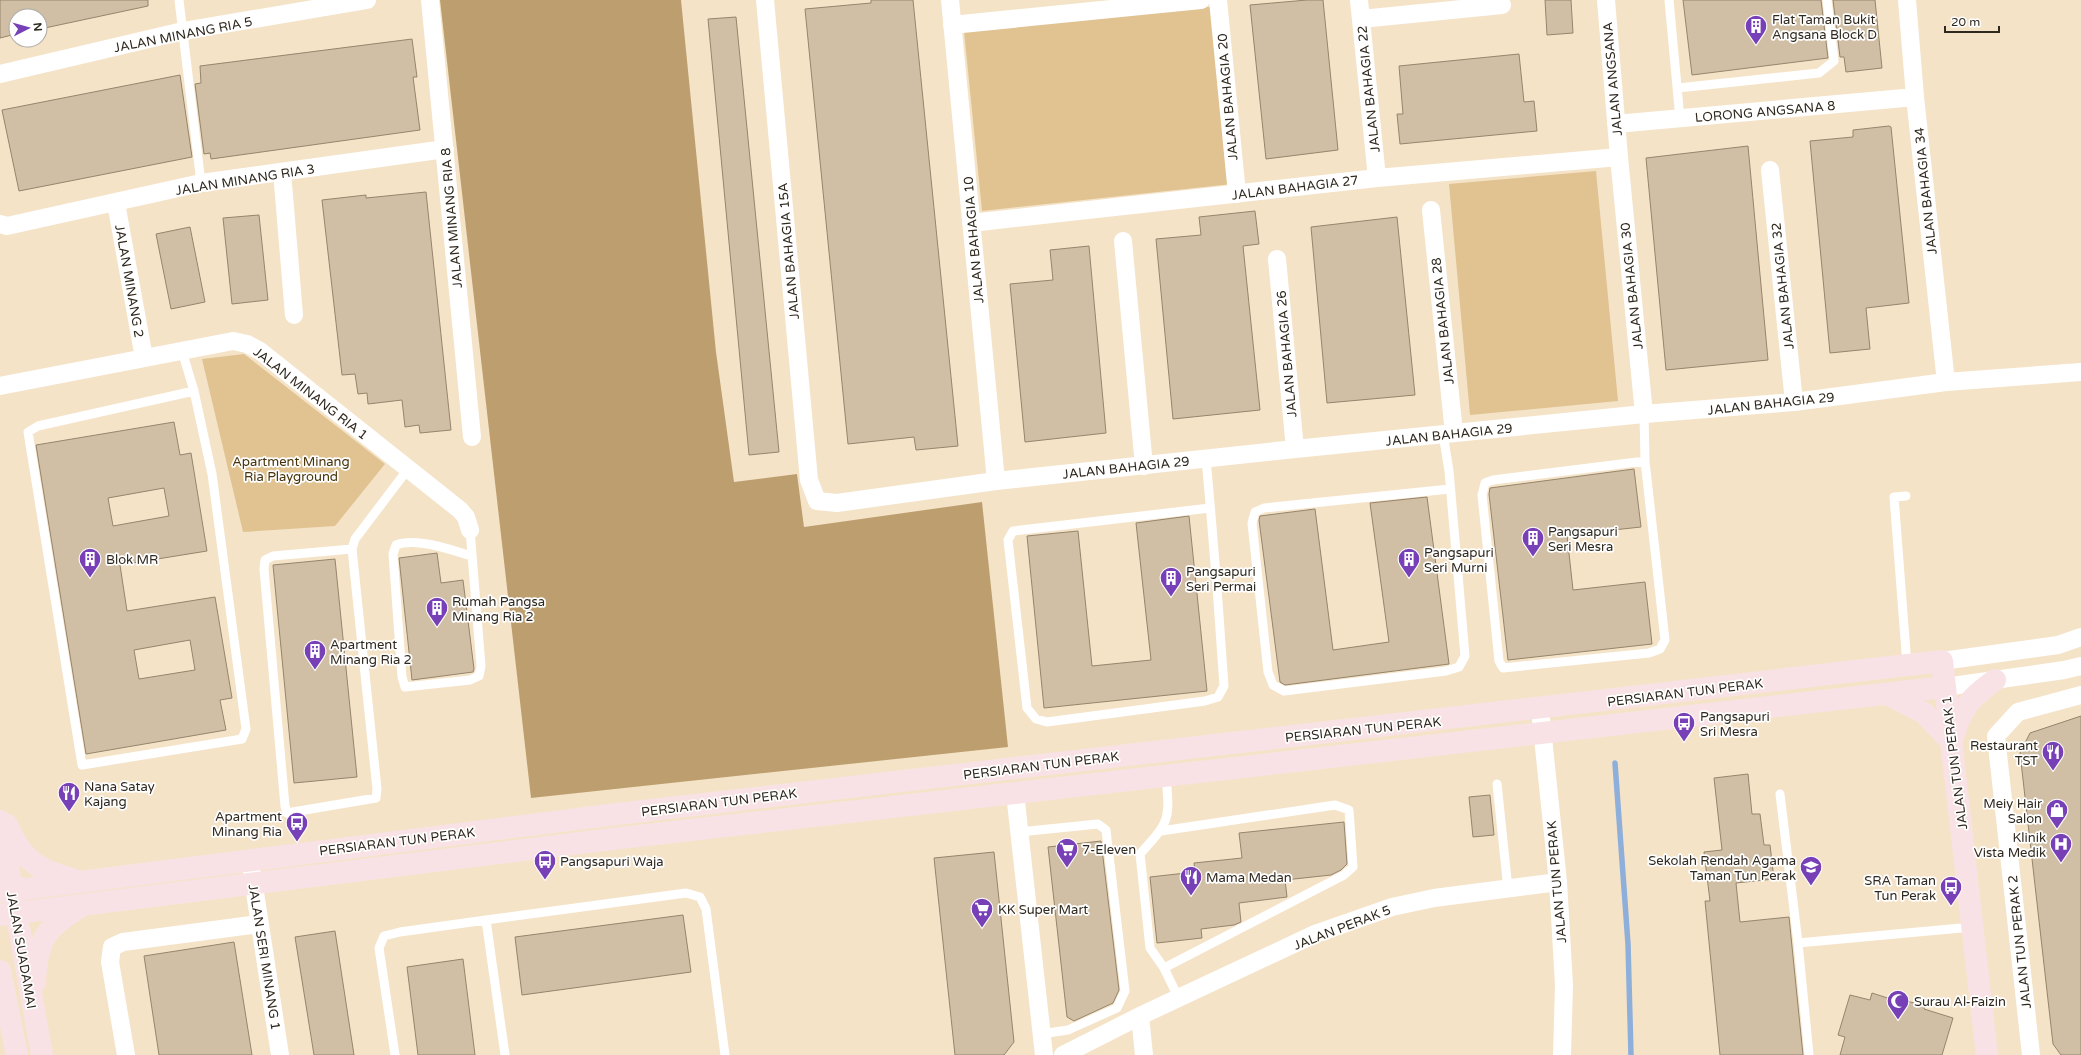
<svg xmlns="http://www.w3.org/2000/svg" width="2081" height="1055" font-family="'Varela Round',sans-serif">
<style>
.green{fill:#e1c392}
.forest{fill:#bd9f6f}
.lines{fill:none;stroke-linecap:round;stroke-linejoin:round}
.stream{stroke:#8fafdb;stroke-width:5.5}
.building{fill:#d0bfa4;stroke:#95856c;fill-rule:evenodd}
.lane{stroke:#fff;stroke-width:9}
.street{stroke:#fff;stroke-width:18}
.secondary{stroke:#f9e2e5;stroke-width:22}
.labels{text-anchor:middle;stroke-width:3.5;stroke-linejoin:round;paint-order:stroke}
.poi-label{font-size:13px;fill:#2f281e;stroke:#fff;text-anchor:start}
.street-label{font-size:13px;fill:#2f281e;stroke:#fff}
.park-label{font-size:13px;fill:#473209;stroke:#fff}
</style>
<rect width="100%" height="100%" fill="#f5e3c8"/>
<path class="green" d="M 1217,6 L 1232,184 L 982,211 L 964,31 Z
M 1596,171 L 1618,401 L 1470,415 L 1449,184 Z
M 244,354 L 385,464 L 335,526 L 243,532 L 202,359 Z"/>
<path class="forest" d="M 440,0 L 681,0 L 716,352 L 734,482 L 797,474 L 804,527 L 982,502 L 1008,747 L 531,798 Z"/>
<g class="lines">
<path class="stream" d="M 1615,763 L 1628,944 L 1631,1055"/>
</g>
<path class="building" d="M 0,0 L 148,0 L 148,6 L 40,29 L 40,16 L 16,16 L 16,34 L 0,38 Z
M 871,0 L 913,0 L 958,446 L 916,450 L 914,437 L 848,444 L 805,9 L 871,3 Z
M 1307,0 L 1323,0 L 1338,150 L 1266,159 L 1250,5 Z
M 1545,0 L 1571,0 L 1573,33 L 1547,35 Z
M 1683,0 L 1821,0 L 1828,58 L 1692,75 Z
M 1833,0 L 1875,0 L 1882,68 L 1846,72 L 1844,57 L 1840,57 Z
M 736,17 L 779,452 L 749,455 L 708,19 Z
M 412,39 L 417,77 L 413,77 L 420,130 L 211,159 L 210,153 L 204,154 L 195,84 L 201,83 L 200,66 Z
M 1519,54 L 1524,102 L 1534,101 L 1537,131 L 1400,144 L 1397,114 L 1403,114 L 1399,66 Z
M 180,75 L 192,157 L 19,191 L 2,110 Z
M 1889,126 L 1891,127 L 1909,303 L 1866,308 L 1870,349 L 1830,353 L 1810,141 L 1853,137 L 1853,130 Z
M 1748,146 L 1768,360 L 1666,370 L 1646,158 Z
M 426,192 L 451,430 L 420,433 L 419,425 L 405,427 L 402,400 L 368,404 L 367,393 L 358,394 L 355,374 L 342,375 L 322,200 L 366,195 L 366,198 Z
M 1255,211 L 1259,244 L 1243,246 L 1260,410 L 1173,419 L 1156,239 L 1201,235 L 1199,217 Z
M 259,215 L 268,300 L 232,304 L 223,218 Z
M 1397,217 L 1415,395 L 1327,403 L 1311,227 Z
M 190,227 L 205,302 L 171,309 L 156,234 Z
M 1089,246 L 1106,433 L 1025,442 L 1010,284 L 1053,280 L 1050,250 Z
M 174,422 L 180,455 L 191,453 L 207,551 L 120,565 L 127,611 L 215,597 L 232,698 L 220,700 L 226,730 L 86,754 L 36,445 ZM 164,488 L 169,516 L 113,526 L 108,498 ZM 190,640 L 195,670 L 139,679 L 134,650 Z
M 1634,469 L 1641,527 L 1567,535 L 1573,590 L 1645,582 L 1652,644 L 1508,660 L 1489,494 L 1490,488 Z
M 1427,497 L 1449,664 L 1285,685 L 1280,682 L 1259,520 L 1260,516 L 1315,509 L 1333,650 L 1389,642 L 1370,503 Z
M 1189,516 L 1207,691 L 1044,708 L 1027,536 L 1078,531 L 1092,666 L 1151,660 L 1136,523 Z
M 437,553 L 441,583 L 463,580 L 474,669 L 473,672 L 412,680 L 399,558 Z
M 335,559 L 357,777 L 294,783 L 273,565 Z
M 2081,716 L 2081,1055 L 2061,1055 L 2053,1044 L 2020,753 L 2030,733 Z
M 1748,774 L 1752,814 L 1760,814 L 1764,845 L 1770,845 L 1774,879 L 1736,883 L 1740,922 L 1789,917 L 1803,1055 L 1720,1055 L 1705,901 L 1710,901 L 1704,852 L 1722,850 L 1714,778 Z
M 1490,795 L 1494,835 L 1473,837 L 1469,797 Z
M 1344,822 L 1347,864 L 1341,870 L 1331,875 L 1285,880 L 1287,897 L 1239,903 L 1241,922 L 1234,925 L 1201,929 L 1202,938 L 1157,943 L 1150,877 L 1195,872 L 1194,863 L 1242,858 L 1239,833 Z
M 1101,841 L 1119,990 L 1113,1003 L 1074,1021 L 1067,1017 L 1048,847 Z
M 994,852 L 1014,1042 L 1004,1055 L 955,1055 L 934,858 Z
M 683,915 L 691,972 L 522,995 L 515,937 Z
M 335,931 L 354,1055 L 314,1055 L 295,937 Z
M 234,942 L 252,1055 L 159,1055 L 144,956 Z
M 463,959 L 475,1055 L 418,1055 L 407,967 Z
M 1872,993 L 1903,1003 L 1903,1000 L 1925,1006 L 1924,1009 L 1953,1018 L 1942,1055 L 1840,1055 L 1845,1037 L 1838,1035 L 1850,995 L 1870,1000 Z"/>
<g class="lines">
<path class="lane" d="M 179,0 L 201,183
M 1669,0 L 1680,119
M 1678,88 L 1819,73 L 1834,61 L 1827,0
M 182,351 L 194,391 L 212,474 L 246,729 L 242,739 L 82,765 L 28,432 L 38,426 L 194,391
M 1644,414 L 1645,461 L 1665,640 L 1660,649 L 1649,653 L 1503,668 L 1499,661 L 1482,495 L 1485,483 L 1493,480 L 1645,461
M 1443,434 L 1449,471 L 1465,656 L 1459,667 L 1446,671 L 1284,691 L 1273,685 L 1268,672 L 1252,523 L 1255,512 L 1264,508 L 1450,489
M 1206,459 C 1213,534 1219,610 1224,686 L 1218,697 L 1205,701 L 1047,722 L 1036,719 L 1027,708 L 1008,540 L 1013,531 L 1210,508
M 1906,496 L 1894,497 L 1907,665
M 470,530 L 481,666 L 479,676 L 470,680 L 405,687 L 402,677 L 393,554 L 396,545 C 416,537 452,550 471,556
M 352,549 L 273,556 L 265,560 L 264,569 L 285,806 L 287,813 L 376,798 L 377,789 L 352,549 L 355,539 L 408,469
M 1166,776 C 1170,820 1170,821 1140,854 L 1150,948 L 1164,968 L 1179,999
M 1497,784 L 1508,889
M 1780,794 L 1798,943 L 1809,1055
M 1161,831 L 1335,805 L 1349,810 L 1353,867 L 1344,875 L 1164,968
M 1019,832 L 1098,824 L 1106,830 L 1125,991 L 1117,1008 L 1068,1030 L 1041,1034
M 486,920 L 505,1055
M 1798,943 L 1972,927
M 395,1055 L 379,948 L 384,936 L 400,932 L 486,920 L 686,893 L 700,897 L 706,909 L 725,1055"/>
<path class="street" d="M 430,0 L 472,437
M 765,0 L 809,480 L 817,501 L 837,503 L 996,481 L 1295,449 L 1644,414 L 1794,402 L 1946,382 L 2081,372
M 950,0 L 996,481
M 1218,0 L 1237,194
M 1359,0 L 1377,178
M 1606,0 L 1619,157 L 1644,414
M 1907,0 L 1915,97 L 1946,382
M 1361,19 L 1502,5
M 952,25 L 1201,0
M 0,74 L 183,31 L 367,0
M 1616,124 L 1915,97
M 1770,170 L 1794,402
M 282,172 L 294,315
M 116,203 L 144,358
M 1431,210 L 1454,433
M 971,223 L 1377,178 L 1619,157
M 0,224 L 7,226 L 201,183 L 445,149
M 1123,241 L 1144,466
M 1277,259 L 1295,449
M 0,386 L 233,341 L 247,344 L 260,351 L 460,510 L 466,517 L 470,530
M 1942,661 L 2058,645 L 2081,637
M 1945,687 L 2064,670 L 2081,666
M 1540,709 L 1558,882 L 1564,985 L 1562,1055
M 1015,793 L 1044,1055
M 250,860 L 280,1055
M 1140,1016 L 1144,1055
M 126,1055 L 110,962 L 112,947 L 123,942 L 259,924
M 1063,1055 L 1140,1016 L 1315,934 L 1392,907 L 1434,898 L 1558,882
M 2031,1055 L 1996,736 L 2018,712 L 2081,695"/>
<path class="secondary" d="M 1887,694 L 1924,713 L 1951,741
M 1953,737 C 1962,707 1970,698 1995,680
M 0,821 L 42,1055
M 7,825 C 21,859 37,870 72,879
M 0,892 L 617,814 L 1942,661 L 1987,1055
M 0,915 L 620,838 L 1945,687
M 0,971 L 17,1055
M 35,982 C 37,941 45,928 80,907"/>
</g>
<defs>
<g id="building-pin" transform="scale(1.15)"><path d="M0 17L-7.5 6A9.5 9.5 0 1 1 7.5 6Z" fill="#7840b7" stroke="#fff"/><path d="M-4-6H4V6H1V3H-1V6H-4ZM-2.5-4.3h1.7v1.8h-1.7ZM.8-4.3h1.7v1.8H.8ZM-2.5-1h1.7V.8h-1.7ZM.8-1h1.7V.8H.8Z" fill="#fff"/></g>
<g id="bus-pin" transform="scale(1.15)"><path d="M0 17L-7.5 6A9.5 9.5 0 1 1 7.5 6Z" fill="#7840b7" stroke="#fff"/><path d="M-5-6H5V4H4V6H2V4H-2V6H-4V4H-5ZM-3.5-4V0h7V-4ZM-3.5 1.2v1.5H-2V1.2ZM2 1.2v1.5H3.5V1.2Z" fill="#fff"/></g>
<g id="restaurant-pin" transform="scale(1.15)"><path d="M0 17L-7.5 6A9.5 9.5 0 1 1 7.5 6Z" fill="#7840b7" stroke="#fff"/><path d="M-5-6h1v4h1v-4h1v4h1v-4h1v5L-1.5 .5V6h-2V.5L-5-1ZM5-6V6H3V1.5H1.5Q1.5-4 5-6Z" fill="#fff"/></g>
<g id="shop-pin" transform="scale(1.15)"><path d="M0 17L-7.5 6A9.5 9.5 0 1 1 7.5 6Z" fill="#7840b7" stroke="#fff"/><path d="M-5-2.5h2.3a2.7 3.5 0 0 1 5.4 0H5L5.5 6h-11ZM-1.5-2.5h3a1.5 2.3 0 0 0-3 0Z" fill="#fff"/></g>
<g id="hospital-pin" transform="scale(1.15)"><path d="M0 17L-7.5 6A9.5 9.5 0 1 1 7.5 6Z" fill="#7840b7" stroke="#fff"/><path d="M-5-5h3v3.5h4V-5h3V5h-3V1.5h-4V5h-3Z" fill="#fff"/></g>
<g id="supermarket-pin" transform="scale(1.15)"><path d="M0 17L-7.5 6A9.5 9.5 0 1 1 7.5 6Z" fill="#7840b7" stroke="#fff"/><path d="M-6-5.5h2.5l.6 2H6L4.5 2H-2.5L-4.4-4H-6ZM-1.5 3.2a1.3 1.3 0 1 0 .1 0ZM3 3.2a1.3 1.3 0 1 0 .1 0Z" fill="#fff"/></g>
<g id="school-pin" transform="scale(1.15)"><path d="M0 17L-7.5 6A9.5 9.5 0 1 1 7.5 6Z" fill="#7840b7" stroke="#fff"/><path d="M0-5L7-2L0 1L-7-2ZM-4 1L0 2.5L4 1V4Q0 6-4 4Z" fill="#fff"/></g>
<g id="mosque-pin" transform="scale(1.15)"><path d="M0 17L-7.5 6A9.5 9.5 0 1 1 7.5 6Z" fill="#7840b7" stroke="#fff"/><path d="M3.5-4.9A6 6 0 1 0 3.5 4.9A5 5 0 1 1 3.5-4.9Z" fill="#fff"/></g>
</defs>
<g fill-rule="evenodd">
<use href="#building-pin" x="1756" y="26"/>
<use href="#building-pin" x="1533" y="538"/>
<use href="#building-pin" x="90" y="559"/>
<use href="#building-pin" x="1409" y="559"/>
<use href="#building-pin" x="1171" y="578"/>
<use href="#building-pin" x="437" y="608"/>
<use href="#building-pin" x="315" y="651"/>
<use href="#bus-pin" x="1684" y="723"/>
<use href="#restaurant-pin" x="2053" y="752"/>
<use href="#restaurant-pin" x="69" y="793"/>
<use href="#shop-pin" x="2057" y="810"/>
<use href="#bus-pin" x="297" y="823"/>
<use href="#hospital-pin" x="2061" y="844"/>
<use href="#supermarket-pin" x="1067" y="849"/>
<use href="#bus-pin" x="545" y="861"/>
<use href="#school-pin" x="1811" y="867"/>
<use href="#restaurant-pin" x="1191" y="877"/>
<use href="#bus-pin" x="1951" y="887"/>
<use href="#supermarket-pin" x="982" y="909"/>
<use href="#mosque-pin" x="1898" y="1001"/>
</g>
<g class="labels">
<g class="poi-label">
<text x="1772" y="24">Flat Taman Bukit<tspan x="1772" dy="15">Angsana Block D</tspan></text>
<text x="1548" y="536">Pangsapuri<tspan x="1548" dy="15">Seri Mesra</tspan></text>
<text x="1424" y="557">Pangsapuri<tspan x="1424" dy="15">Seri Murni</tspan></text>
<text x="106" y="564">Blok MR</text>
<text x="1186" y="576">Pangsapuri<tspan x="1186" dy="15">Seri Permai</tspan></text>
<text x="452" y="606">Rumah Pangsa<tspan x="452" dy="15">Minang Ria 2</tspan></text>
<text x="330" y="649">Apartment<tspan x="330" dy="15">Minang Ria 2</tspan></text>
<text x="1700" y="721">Pangsapuri<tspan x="1700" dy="15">Sri Mesra</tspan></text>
<text x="2038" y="750" text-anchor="end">Restaurant<tspan x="2038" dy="15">TST</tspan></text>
<text x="84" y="791">Nana Satay<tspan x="84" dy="15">Kajang</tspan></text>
<text x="2042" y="808" text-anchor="end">Meiy Hair<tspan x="2042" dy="15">Salon</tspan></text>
<text x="282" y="821" text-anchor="end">Apartment<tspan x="282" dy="15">Minang Ria</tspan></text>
<text x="2046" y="842" text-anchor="end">Klinik<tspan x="2046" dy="15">Vista Medik</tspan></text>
<text x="1082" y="854">7-Eleven</text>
<text x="1796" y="865" text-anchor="end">Sekolah Rendah Agama<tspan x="1796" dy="15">Taman Tun Perak</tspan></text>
<text x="560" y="866">Pangsapuri Waja</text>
<text x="1206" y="882">Mama Medan</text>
<text x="1936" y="885" text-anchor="end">SRA Taman<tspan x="1936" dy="15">Tun Perak</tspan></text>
<text x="998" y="914">KK Super Mart</text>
<text x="1914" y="1006">Surau Al-Faizin</text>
</g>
<g class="street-label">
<text transform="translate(183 34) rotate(-11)" y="5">JALAN MINANG RIA 5</text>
<text transform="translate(1612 79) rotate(-95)" y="5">JALAN ANGSANA</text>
<text transform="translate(1368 89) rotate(-96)" y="5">JALAN BAHAGIA 22</text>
<text transform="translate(1227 97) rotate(-95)" y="5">JALAN BAHAGIA 20</text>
<text transform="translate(1765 111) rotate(-5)" y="5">LORONG ANGSANA 8</text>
<text transform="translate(245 179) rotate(-9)" y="5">JALAN MINANG RIA 3</text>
<text transform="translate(1295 187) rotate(-7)" y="5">JALAN BAHAGIA 27</text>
<text transform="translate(1925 191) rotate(-96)" y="5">JALAN BAHAGIA 34</text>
<text transform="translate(451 218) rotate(-95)" y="5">JALAN MINANG RIA 8</text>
<text transform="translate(973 240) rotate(-95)" y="5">JALAN BAHAGIA 10</text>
<text transform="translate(788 251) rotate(-95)" y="5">JALAN BAHAGIA 15A</text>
<text transform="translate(130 281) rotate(80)" y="5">JALAN MINANG 2</text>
<text transform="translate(1631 286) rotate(-96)" y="5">JALAN BAHAGIA 30</text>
<text transform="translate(1782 286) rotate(-96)" y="5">JALAN BAHAGIA 32</text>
<text transform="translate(1442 321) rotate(-96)" y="5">JALAN BAHAGIA 28</text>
<text transform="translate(1286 354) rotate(-95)" y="5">JALAN BAHAGIA 26</text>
<text transform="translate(311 393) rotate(38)" y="5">JALAN MINANG RIA 1</text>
<text transform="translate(1771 403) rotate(-6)" y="5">JALAN BAHAGIA 29</text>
<text transform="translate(1449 434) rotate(-6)" y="5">JALAN BAHAGIA 29</text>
<text transform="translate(1126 467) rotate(-6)" y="5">JALAN BAHAGIA 29</text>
<text transform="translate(1685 692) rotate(-7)" y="5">PERSIARAN TUN PERAK</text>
<text transform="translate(1363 729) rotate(-6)" y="5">PERSIARAN TUN PERAK</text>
<text transform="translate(1954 763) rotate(-97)" y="5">JALAN TUN PERAK 1</text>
<text transform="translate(1041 765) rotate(-7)" y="5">PERSIARAN TUN PERAK</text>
<text transform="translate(719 802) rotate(-7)" y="5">PERSIARAN TUN PERAK</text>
<text transform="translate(397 841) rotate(-7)" y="5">PERSIARAN TUN PERAK</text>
<text transform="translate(1556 882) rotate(-95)" y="5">JALAN TUN PERAK</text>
<text transform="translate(1342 927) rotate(-21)" y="5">JALAN PERAK 5</text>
<text transform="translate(2019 942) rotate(-96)" y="5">JALAN TUN PERAK 2</text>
<text transform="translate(22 950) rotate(80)" y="5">JALAN SUADAMAI</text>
<text transform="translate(265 957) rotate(81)" y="5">JALAN SERI MINANG 1</text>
</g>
<g class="park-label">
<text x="291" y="466">Apartment Minang<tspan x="291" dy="15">Ria Playground</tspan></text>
</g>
</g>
<g transform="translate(28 28) rotate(84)"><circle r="19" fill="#ffffff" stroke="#aca9a5"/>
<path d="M0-3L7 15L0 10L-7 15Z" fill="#7840b7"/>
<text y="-6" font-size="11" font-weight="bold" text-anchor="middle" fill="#2f281e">N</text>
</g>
<path d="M1945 26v6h54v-6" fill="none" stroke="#2f281e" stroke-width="2"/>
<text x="1951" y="26" font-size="12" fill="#2f281e" stroke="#ffffff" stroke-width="3" paint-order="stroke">20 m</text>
</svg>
